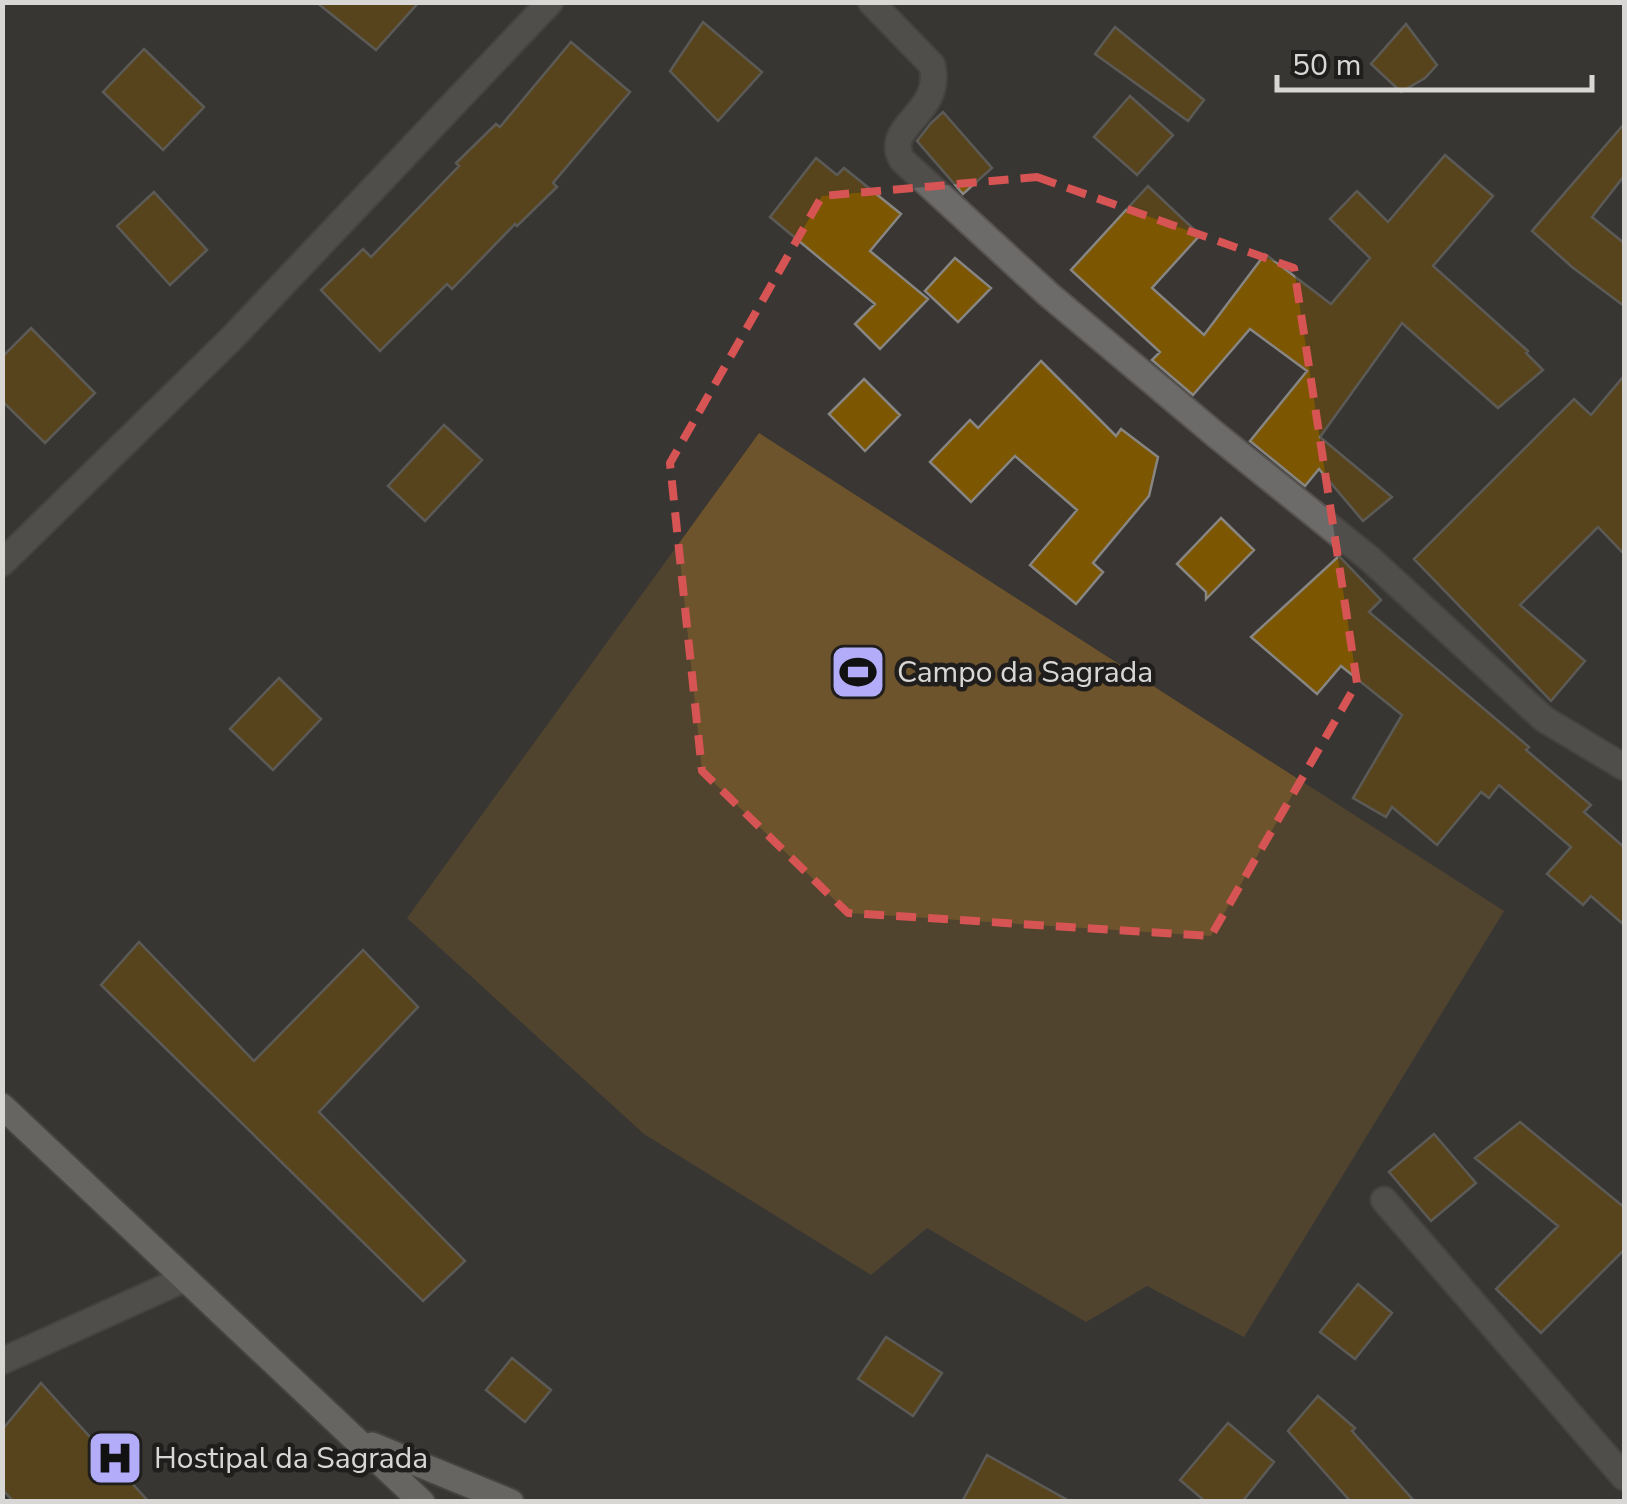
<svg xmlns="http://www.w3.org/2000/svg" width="1627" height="1504" font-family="'Nunito Sans',sans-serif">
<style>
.green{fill:#6e542c}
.building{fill:#7d5602;stroke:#888682;stroke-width:2.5}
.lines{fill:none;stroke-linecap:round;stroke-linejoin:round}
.minor-casing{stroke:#565350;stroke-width:29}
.major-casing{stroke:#565350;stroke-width:29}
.minor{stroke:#6c6b69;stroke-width:25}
.major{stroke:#a09e9a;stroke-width:25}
.marked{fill:none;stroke:#d65453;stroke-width:8;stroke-dasharray:20 12;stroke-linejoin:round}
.labels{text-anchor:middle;stroke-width:9;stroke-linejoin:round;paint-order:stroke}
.poi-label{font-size:30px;fill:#d8d7d5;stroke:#1f1e1d;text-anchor:start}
</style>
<rect width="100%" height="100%" fill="#393633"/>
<path class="green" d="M 759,433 L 1504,911 L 1244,1337 L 1147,1286 L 1086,1322 L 927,1228 L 871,1275 L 644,1134 L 407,918 Z"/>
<path class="building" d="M 316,2 L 419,2 L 376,50 Z
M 703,22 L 762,72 L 718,121 L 670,71 Z
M 1406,24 L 1437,65 L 1425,78 L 1401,92 L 1371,64 Z
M 1115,27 L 1204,100 L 1188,121 L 1095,54 Z
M 571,42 L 630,92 L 553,183 L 557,187 L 517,226 L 515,224 L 452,289 L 447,284 L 380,351 L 321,290 L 363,249 L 371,257 L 459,166 L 456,163 L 496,124 L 500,127 Z
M 144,49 L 204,107 L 163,150 L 103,92 Z
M 1130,96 L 1173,135 L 1137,175 L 1094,137 Z
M 943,112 L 992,168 L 963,194 L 917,141 L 931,123 Z
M 1624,124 L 1624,176 L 1592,217 L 1624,243 L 1624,306 L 1572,267 L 1532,231 Z
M 1445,155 L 1493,196 L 1433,266 L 1528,351 L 1526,353 L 1543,370 L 1498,408 L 1402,323 L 1320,437 L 1392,497 L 1363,521 L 1319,469 L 1305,486 L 1250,441 L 1307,371 L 1250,329 L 1193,395 L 1152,360 L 1160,352 L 1071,270 L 1148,186 L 1200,235 L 1152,288 L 1204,335 L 1265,254 L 1331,304 L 1370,258 L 1330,219 L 1357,191 L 1388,222 Z
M 816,158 L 837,175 L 844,168 L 901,214 L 870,251 L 928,299 L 880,349 L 855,324 L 875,304 L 770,217 Z
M 154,192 L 207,250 L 170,285 L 117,226 Z
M 955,258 L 991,288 L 958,322 L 925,291 Z
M 31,328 L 95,393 L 45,443 L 2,401 L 2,357 Z
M 1041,361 L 1116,436 L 1121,429 L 1158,457 L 1149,496 L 1093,563 L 1103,572 L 1076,604 L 1030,565 L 1077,510 L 1015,456 L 971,502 L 930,462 L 970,420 L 978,428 Z
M 1624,376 L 1624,554 L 1598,527 L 1520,605 L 1585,661 L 1551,701 L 1414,559 L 1574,399 L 1591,415 Z
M 864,379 L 900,415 L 865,451 L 829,414 Z
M 444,425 L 482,460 L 425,521 L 388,486 Z
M 1221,518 L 1254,550 L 1206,599 L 1206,592 L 1177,564 Z
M 1339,556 L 1381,600 L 1369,612 L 1529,747 L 1526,750 L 1591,805 L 1584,812 L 1624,847 L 1624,925 L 1591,896 L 1583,905 L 1547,874 L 1571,847 L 1499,785 L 1489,798 L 1481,792 L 1437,845 L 1392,807 L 1386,817 L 1353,798 L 1402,715 L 1341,666 L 1317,694 L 1251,637 Z
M 279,678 L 321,719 L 273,770 L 230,729 Z
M 139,942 L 254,1061 L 363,950 L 418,1007 L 319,1112 L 465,1261 L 423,1301 L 101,985 Z
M 1520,1122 L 1624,1207 L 1624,1250 L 1541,1333 L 1496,1289 L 1558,1226 L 1475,1158 Z
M 1434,1134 L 1476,1183 L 1431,1221 L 1389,1172 Z
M 1358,1284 L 1392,1313 L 1355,1359 L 1320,1332 Z
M 886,1337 L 942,1373 L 913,1416 L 858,1379 Z
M 512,1358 L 551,1390 L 525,1422 L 486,1390 Z
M 41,1383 L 149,1502 L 14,1502 L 2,1489 L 2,1430 Z
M 1318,1396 L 1355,1428 L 1352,1431 L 1415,1502 L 1351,1502 L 1288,1431 Z
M 1228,1423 L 1274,1462 L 1242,1502 L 1206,1502 L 1180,1480 Z
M 987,1455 L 1071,1502 L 962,1502 Z"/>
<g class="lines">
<g class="minor-casing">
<path id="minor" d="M 871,2 L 932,65 C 944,114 882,125 902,160 L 1048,294 L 1216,435 L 1370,559 L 1544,719 L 1624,767
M 2,563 L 231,339 L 550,2
M 1384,1200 L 1624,1477
M 2,1361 L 184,1279"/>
</g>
<g class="major-casing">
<path id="major" d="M 2,1106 L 422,1502
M 372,1445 L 511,1502"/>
</g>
<use href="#minor" class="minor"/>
<use href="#major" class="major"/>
</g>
<path d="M0 0H1627V1504H0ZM 1037,177 L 1294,268 L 1357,683 L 1211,936 L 848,913 L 702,771 L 670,463 L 822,196 Z" fill="#393633" fill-opacity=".55" fill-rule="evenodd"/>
<path class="marked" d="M 1037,177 L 1294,268 L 1357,683 L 1211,936 L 848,913 L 702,771 L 670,463 L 822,196 Z"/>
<defs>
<g id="stadium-square" transform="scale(2.875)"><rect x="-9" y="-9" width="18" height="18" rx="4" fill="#b3adf9" stroke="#1f1e1d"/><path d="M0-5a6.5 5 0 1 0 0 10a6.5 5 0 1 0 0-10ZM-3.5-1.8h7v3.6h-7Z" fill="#111"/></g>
<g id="hospital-square" transform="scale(2.875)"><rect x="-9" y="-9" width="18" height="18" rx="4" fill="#b3adf9" stroke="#1f1e1d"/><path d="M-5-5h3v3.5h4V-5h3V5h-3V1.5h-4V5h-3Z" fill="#111"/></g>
</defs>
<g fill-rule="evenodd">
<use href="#stadium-square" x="858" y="672"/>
<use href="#hospital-square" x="115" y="1458"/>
</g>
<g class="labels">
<g class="poi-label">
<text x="897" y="682">Campo da Sagrada</text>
<text x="154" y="1468">Hostipal da Sagrada</text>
</g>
</g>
<rect width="1627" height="1504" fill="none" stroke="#d8d7d5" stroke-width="10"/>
<path d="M1277 75v15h315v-15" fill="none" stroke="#d8d7d5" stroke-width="5"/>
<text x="1292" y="75" font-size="30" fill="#d8d7d5" stroke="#1f1e1d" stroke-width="8" paint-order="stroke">50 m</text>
</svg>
